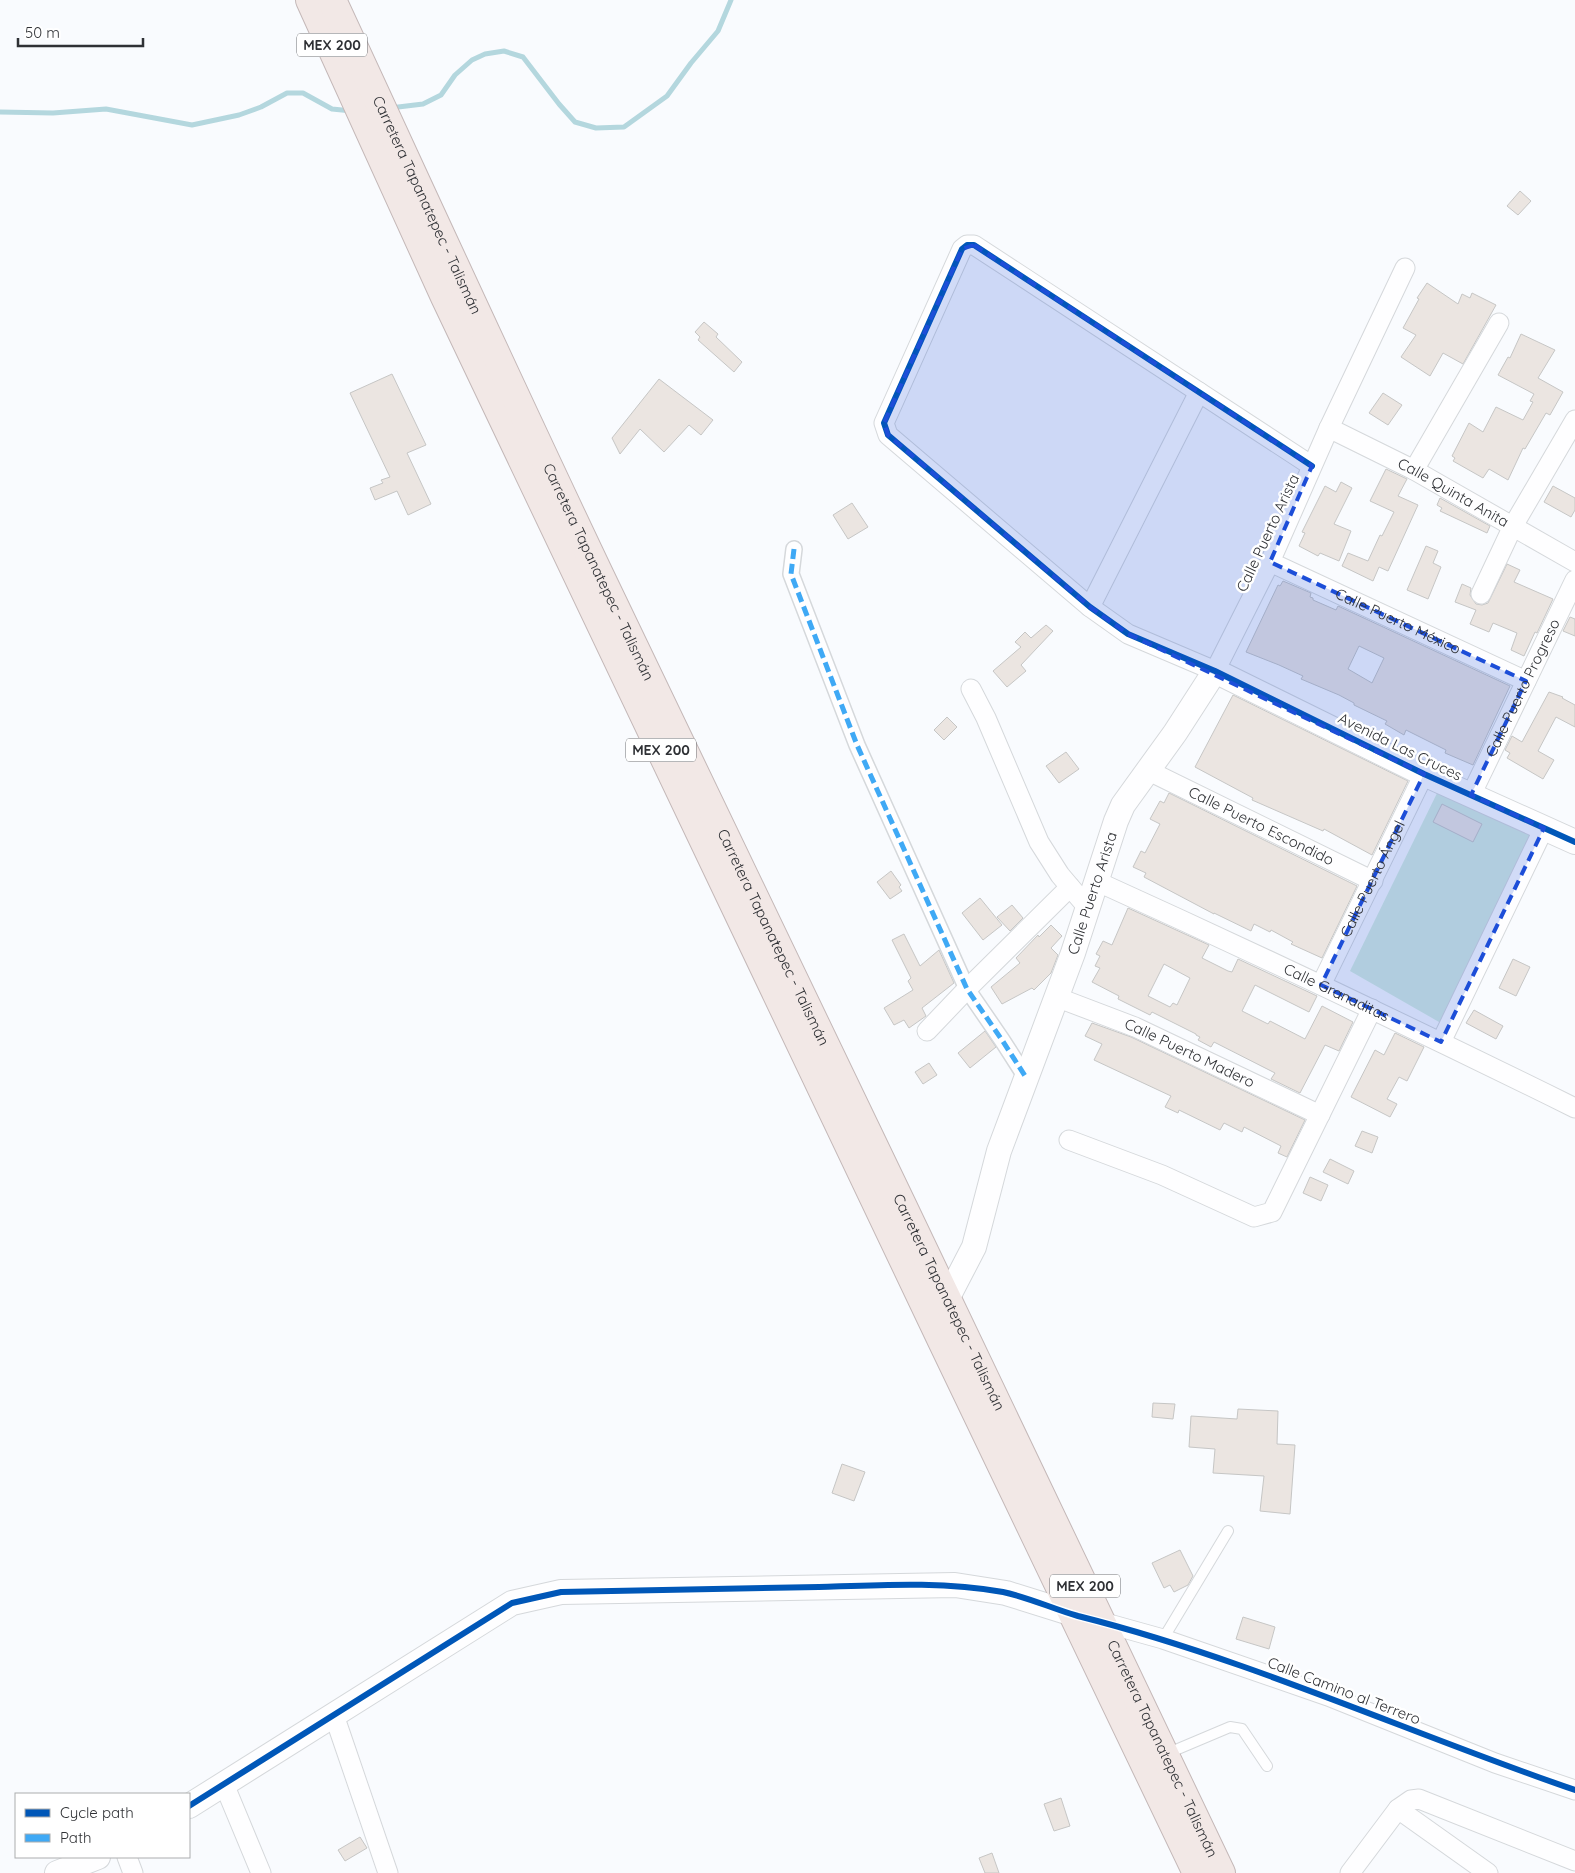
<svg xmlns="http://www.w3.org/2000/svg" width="1575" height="1873" font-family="Quicksand,sans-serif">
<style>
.green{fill:#d6ede1}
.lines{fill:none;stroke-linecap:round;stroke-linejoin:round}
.stream{stroke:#b4d7de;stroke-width:5}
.building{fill:#ebe5e1;stroke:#c6c6c5;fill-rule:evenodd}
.service-casing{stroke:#d5d8db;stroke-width:12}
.pedestrian-casing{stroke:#d5d8db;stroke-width:18}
.minor-casing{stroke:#d5d8db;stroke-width:21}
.tertiary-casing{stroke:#d5d8db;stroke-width:26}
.trunk-casing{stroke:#c4b8b8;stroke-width:30}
.service{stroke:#fefeff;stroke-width:10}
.pedestrian{stroke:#fefeff;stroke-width:15}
.minor{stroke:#fefeff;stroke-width:19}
.tertiary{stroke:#fefeff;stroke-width:24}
.trunk{stroke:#f2e8e6;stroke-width:28}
.quiet{stroke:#3fa9f5;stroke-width:5;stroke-dasharray:10 5;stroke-linecap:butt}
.cycleway-casing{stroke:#fff;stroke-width:9}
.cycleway{stroke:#0057b8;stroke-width:6}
.marked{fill:#1d4ed8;fill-opacity:0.2;stroke:#1d4ed8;stroke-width:4;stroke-dasharray:10 6;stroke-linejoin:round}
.labels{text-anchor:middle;stroke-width:5;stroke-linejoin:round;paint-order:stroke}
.shield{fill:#fff;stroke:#6d6f72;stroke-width:1}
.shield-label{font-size:14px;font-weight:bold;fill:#2f3135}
.street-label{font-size:15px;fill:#2f3135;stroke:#fff}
</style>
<rect width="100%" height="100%" fill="#f9fbfe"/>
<path class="green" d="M 1441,785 L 1539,835 L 1446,1026 L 1350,971 Z"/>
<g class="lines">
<path class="stream" d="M 390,108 L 423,104 L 441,95 L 455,75 L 472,60 L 485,54 L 504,51 L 523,57 L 559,104 L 575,122 L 596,128 L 624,127 L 667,96 L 691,63 L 718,31 L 731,0
M 0,112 L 53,113 L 106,109 L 192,125 L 239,115 L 261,107 L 287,93 L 303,93 L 332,109 L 352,111"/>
</g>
<path class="building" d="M 1520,191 L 1531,201 L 1518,215 L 1507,206 Z
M 1427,283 L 1458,304 L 1462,294 L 1470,298 L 1472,293 L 1496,305 L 1463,364 L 1443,353 L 1430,376 L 1401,357 L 1416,335 L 1403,328 L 1419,299 L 1417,298 Z
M 704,322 L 718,334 L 716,337 L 742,362 L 734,372 L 698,340 L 700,337 L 695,332 Z
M 1521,334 L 1555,350 L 1538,378 L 1563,392 L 1550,415 L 1546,413 L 1525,449 L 1523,448 L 1508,480 L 1489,469 L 1483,478 L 1453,461 L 1455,458 L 1452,456 L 1469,423 L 1483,432 L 1496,407 L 1523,420 L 1533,402 L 1530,401 L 1534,394 L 1498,375 L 1508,357 L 1510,358 Z
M 392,374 L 426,445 L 407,453 L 431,504 L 408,515 L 397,491 L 375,500 L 370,488 L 383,483 L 381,480 L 390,477 L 350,393 Z
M 659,379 L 713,420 L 701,435 L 689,425 L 664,452 L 640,429 L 620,454 L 612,438 Z
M 1383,393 L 1402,405 L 1388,425 L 1369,413 Z
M 1386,469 L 1407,479 L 1398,496 L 1418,505 L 1388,571 L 1379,567 L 1373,581 L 1342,566 L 1348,553 L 1368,561 L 1380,535 L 1382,536 L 1394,512 L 1370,501 Z
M 1341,482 L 1352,488 L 1334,524 L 1351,531 L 1339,561 L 1320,553 L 1318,556 L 1299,546 L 1305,533 L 1302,532 L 1325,486 L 1336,492 Z
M 1553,486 L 1575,498 L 1575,510 L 1571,517 L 1544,502 Z
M 1440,498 L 1490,526 L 1487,533 L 1440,511 L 1442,508 L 1437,505 Z
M 852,503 L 868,527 L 848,539 L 833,515 Z
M 1426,546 L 1438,551 L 1433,563 L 1441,567 L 1428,599 L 1407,590 Z
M 1507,564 L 1520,570 L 1514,582 L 1553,599 L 1537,633 L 1535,632 L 1524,656 L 1511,650 L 1517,633 L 1493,623 L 1489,632 L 1470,624 L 1476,610 L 1455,602 L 1462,584 L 1471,588 L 1470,595 L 1476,604 L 1482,605 L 1488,603 Z
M 1283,581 L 1311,593 L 1310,597 L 1313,598 L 1313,600 L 1336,610 L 1338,606 L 1510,686 L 1473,765 L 1445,753 L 1446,750 L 1406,730 L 1404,735 L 1385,724 L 1387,721 L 1354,705 L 1354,703 L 1339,695 L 1301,679 L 1303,676 L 1279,665 L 1246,652 L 1278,585 L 1280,586 ZM 1359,646 L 1384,658 L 1372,683 L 1348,669 Z
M 1570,617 L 1575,619 L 1575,636 L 1563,631 Z
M 1046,625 L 1053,631 L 1021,665 L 1026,671 L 1007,687 L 993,671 L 1021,647 L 1015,642 L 1025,632 L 1031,638 Z
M 1549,692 L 1563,697 L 1562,698 L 1575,705 L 1575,727 L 1556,717 L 1538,751 L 1554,760 L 1543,779 L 1507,758 L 1510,753 L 1505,750 L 1512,736 L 1522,742 Z
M 1233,695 L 1408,781 L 1372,855 L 1324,829 L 1323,831 L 1252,800 L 1253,798 L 1195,767 Z
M 947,717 L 957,727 L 944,740 L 934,730 Z
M 1066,752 L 1079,769 L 1059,783 L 1046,766 Z
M 1169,793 L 1357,886 L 1322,958 L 1291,944 L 1293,942 L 1271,930 L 1270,932 L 1254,924 L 1251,931 L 1214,913 L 1214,914 L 1144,877 L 1146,873 L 1133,867 L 1141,851 L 1145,853 L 1160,824 L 1150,819 L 1160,801 L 1164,803 Z
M 1442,804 L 1482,824 L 1473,842 L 1433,822 Z
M 891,871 L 901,885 L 899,887 L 902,891 L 890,899 L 877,882 Z
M 980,898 L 1002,925 L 983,940 L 962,913 Z
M 1012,905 L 1023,918 L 1010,931 L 997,917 Z
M 1128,908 L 1209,945 L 1202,958 L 1228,971 L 1232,972 L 1238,959 L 1317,996 L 1309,1012 L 1255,985 L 1242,1011 L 1268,1024 L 1270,1021 L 1305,1039 L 1322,1006 L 1353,1022 L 1339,1051 L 1325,1045 L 1300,1093 L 1271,1079 L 1275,1073 L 1214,1042 L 1211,1047 L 1198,1040 L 1200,1037 L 1196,1035 L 1196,1034 L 1152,1012 L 1150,1015 L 1118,999 L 1119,996 L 1092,982 L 1100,968 L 1095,966 L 1100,956 L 1096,954 L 1103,941 L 1112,945 ZM 1164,964 L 1190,978 L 1177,1005 L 1173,1003 L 1170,1007 L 1148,996 Z
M 1051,925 L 1062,936 L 1051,948 L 1058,955 L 1051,973 L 1034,990 L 1032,988 L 1002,1004 L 991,987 L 1020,963 L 1016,958 L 1038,935 L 1039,937 Z
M 904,934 L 920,966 L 939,950 L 954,983 L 922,1008 L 926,1016 L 909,1028 L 904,1020 L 894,1025 L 884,1008 L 913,990 L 908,981 L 911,978 L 892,940 Z
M 1513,959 L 1530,967 L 1516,996 L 1499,988 Z
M 1474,1010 L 1503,1026 L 1496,1039 L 1466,1023 Z
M 1092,1023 L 1131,1037 L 1305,1120 L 1287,1157 L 1278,1153 L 1281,1146 L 1244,1127 L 1242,1132 L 1224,1123 L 1220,1130 L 1179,1110 L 1178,1113 L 1165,1107 L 1171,1096 L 1094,1060 L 1102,1044 L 1085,1036 Z
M 985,1031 L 996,1047 L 970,1068 L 958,1053 Z
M 1395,1033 L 1424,1047 L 1407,1081 L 1399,1077 L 1387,1099 L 1397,1104 L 1390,1117 L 1351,1097 L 1375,1050 L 1384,1055 Z
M 929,1063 L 937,1075 L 923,1084 L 915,1072 Z
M 1362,1131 L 1378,1137 L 1372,1153 L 1355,1146 Z
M 1330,1159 L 1354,1171 L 1348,1184 L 1323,1172 Z
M 1310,1177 L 1328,1185 L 1321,1201 L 1303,1193 Z
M 1153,1403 L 1175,1404 L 1173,1419 L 1152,1417 Z
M 1238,1409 L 1278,1411 L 1277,1444 L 1295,1445 L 1290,1514 L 1260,1511 L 1264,1476 L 1213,1473 L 1215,1449 L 1189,1447 L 1191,1416 L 1237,1419 Z
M 842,1464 L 865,1472 L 854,1501 L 832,1493 Z
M 1180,1550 L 1193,1576 L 1188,1585 L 1174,1592 L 1170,1585 L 1164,1588 L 1152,1563 Z
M 1243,1617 L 1275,1627 L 1269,1649 L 1236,1639 Z
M 1061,1798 L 1070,1826 L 1054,1831 L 1044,1804 Z
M 360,1837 L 367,1848 L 345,1861 L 338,1850 Z
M 992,1853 L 999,1873 L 985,1873 L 979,1858 Z"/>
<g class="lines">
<g class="service-casing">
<path id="service" d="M 1163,1639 L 1228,1531
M 1166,1754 L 1230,1727 L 1242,1729 L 1267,1766"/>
</g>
<g class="pedestrian-casing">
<path id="pedestrian" d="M 794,549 L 791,574 L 857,745 L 967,989 L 1002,1040 L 1027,1079"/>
</g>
<g class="minor-casing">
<g id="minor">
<path id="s1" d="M 1329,428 L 1414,470 L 1575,562"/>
<path d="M 1312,466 L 974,245 L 967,245 L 962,249 L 884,423 L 888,435 L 1090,607 L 1128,634 L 1215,671 L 1270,562 L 1329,428 L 1405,268"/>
<path d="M 1414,470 L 1499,323"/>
<path id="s2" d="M 1270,562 L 1526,681"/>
<path d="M 1481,594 L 1513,526 L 1575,420"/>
<path d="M 1090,607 L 1199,392"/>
<path d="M 971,689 L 986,718 L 1039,842 L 1060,875 L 1088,908"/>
<path id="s3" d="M 1149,771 L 1373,881"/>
<path id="s4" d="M 1471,795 L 1575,580"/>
<path id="s5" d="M 1096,881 C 1257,954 1417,1030 1575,1108"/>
<path id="s6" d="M 1321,985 L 1424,774"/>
<path id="s7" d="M 1056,997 L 1135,1027 L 1320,1115"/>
<path d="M 927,1031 L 967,989 L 1070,887"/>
<path d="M 1441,1042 L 1544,828"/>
<path d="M 1069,1140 L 1162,1175 L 1254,1217 L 1272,1212 L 1372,1009"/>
<path d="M 1102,1622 L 1163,1639 L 1328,1696 L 1495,1763 L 1575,1790"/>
<path d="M 334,1715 L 388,1873"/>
<path d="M 224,1784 L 261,1873"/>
<path d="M 1398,1809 L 1488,1873"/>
<path d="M 127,1857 L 133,1873"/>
<path d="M 1350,1873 L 1398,1809 L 1411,1800 L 1419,1799 L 1575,1861"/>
</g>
</g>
<g class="tertiary-casing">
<g id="tertiary">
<path id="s8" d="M 947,1299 L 974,1247 L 999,1151 L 1073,953 L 1116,821 L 1123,805 L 1175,733 L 1215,671 L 1424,774 L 1575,842"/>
<path d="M 189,1806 L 512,1603 L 561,1592 L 955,1585 L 1006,1593 L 1086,1618"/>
<path d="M 57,1873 L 98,1857"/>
</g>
</g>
<g class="trunk-casing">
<g id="trunk">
<path d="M 310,0 L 445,297 L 943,1343 L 1197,1873"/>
<path id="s9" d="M 332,0 C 421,192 509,385 600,576 C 806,1009 1017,1439 1221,1873"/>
</g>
</g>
<use href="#service" class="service"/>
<use href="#pedestrian" class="pedestrian"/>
<use href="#minor" class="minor"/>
<use href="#tertiary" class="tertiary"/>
<use href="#trunk" class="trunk"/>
<path class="quiet" d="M 794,549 L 791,574 L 857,745 L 967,989 L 1002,1040 L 1027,1079"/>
<g class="cycleway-casing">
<path id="cycleway" d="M 1312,466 L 974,245 L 967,245 L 962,249 L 884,423 L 888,435 L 1090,607 L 1128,634 L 1215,671 L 1424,774 L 1575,842
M 189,1806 L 512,1603 L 561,1592 C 647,1590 733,1588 819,1587 C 880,1585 942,1581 1003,1592 C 1028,1597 1053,1609 1078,1616 C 1249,1659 1409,1733 1575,1790"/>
</g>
<use href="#cycleway" class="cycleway"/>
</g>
<path class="marked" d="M 974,245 L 1312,466 L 1270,562 L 1526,681 L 1471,795 L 1544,828 L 1441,1042 L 1321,985 L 1424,774 L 1128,634 L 1090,607 L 888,435 L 884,423 L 962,249 Z"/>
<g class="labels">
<g class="shield">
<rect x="297" y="33.5" width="70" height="23" rx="4"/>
<rect x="626" y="738.5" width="70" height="23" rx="4"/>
<rect x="1050" y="1574.5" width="70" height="23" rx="4"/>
</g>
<g class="shield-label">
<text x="332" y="50">MEX 200</text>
<text x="661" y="755">MEX 200</text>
<text x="1085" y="1591">MEX 200</text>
</g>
<g class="street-label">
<text dy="5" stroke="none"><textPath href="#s9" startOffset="226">Carretera Tapanatepec - Talismán</textPath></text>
<text dy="5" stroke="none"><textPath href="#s1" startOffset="140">Calle Quinta Anita</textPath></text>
<text transform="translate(1268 533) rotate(-65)" y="5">Calle Puerto Arista</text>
<text dy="5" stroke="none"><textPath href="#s9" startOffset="631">Carretera Tapanatepec - Talismán</textPath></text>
<text dy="5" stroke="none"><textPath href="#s2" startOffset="141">Calle Puerto México</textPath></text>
<text dy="5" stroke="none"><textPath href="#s4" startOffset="119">Calle Puerto Progreso</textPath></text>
<text transform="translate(1400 747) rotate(26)" y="5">Avenida Las Cruces</text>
<text dy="5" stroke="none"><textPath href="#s3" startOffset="125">Calle Puerto Escondido</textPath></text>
<text dy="5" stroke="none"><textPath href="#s6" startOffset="118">Calle Puerto Ángel</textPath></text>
<text dy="5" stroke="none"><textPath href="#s8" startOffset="432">Calle Puerto Arista</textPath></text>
<text dy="5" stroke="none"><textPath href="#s9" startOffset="1036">Carretera Tapanatepec - Talismán</textPath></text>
<text dy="5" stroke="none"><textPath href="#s5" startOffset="265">Calle Granaditas</textPath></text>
<text dy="5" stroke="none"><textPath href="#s7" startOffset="145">Calle Puerto Madero</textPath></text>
<text dy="5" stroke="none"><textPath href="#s9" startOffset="1441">Carretera Tapanatepec - Talismán</textPath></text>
<text transform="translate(1344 1691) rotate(21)" y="5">Calle Camino al Terrero</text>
<text dy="5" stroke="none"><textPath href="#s9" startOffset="1936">Carretera Tapanatepec - Talismán</textPath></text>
</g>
</g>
<rect x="15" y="1793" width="175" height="65" fill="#ffffff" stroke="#acadae"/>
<rect x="25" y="1809" width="25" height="8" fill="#0057b8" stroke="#acadae"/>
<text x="60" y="1818" font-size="15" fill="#2f3135">Cycle path</text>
<rect x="25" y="1834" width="25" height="8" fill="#3fa9f5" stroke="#acadae"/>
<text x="60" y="1843" font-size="15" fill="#2f3135">Path</text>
<path d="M18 38v8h125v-8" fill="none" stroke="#2f3135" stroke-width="2.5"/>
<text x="25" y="38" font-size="15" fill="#2f3135" stroke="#ffffff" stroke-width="4" paint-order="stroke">50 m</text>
</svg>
